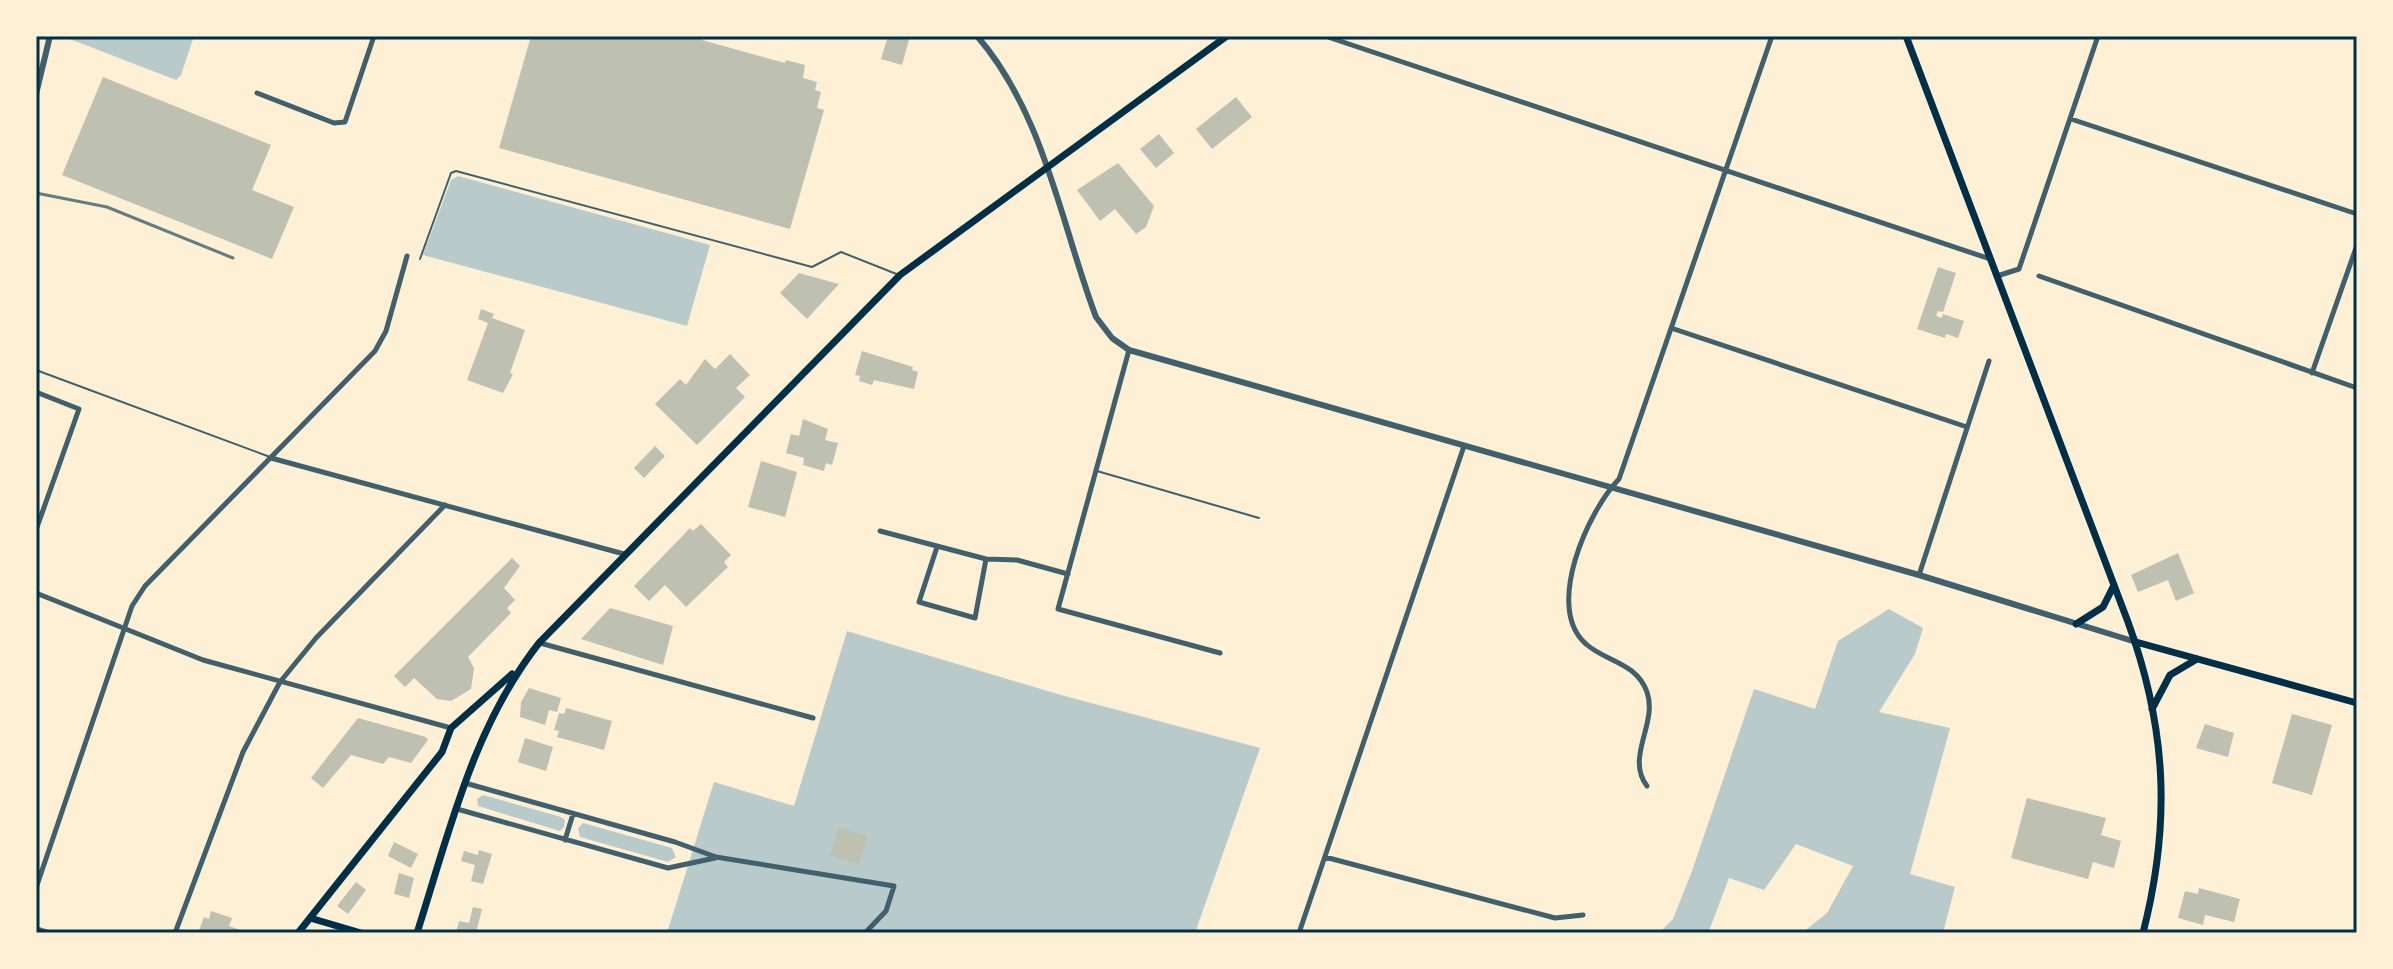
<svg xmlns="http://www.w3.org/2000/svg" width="2393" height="969" font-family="'DejaVu Sans',sans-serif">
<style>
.green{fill:#b9caca}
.building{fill:#bec0b2}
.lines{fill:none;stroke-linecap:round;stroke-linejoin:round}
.service{stroke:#3f606c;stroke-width:2}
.minor{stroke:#3f606c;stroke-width:5}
.tertiary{stroke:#3f606c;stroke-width:6}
.secondary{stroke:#003049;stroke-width:7}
.rail{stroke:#657d81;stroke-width:3}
.neatline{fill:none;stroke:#003049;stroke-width:3}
</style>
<rect width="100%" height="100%" fill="#fdf0d5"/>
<path class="green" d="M 62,36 L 194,36 L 181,75 L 176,80 Z
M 458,176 L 710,245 L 687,326 L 423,255 L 451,180 Z
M 1889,609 L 1923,628 L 1915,654 L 1879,712 L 1950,728 L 1910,874 L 1955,887 L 1943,933 L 1802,933 L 1827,913 L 1853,866 L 1796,844 L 1764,890 L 1729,878 L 1709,931 L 1715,933 L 1659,933 L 1673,919 L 1692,871 L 1754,689 L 1815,709 L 1838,641 Z
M 847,631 L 1061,695 L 1260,748 L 1195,933 L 667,933 L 714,782 L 794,806 Z
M 483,795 L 561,817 L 565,820 L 564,827 L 560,831 L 478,806 L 477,799 Z
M 583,823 L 672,848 L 676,857 L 668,862 L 580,837 L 578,828 Z"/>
<path class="building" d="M 531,36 L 703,36 L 702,40 L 785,63 L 786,60 L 805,65 L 803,78 L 817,82 L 815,90 L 821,92 L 817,108 L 824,110 L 790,229 L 499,148 Z
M 888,36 L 910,36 L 902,65 L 881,59 Z
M 103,77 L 271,145 L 252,190 L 294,207 L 272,259 L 62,175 Z
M 1236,97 L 1252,117 L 1212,149 L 1196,129 Z
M 1159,134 L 1174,153 L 1156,168 L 1140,149 Z
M 1118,163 L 1154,206 L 1146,227 L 1136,234 L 1115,209 L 1100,221 L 1077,190 Z
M 1938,267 L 1956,273 L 1943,312 L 1938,311 L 1936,316 L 1942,318 L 1943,314 L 1964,321 L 1958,338 L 1946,334 L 1945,338 L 1917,329 Z
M 799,273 L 839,284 L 807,319 L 780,293 Z
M 481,309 L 494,314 L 492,318 L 525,330 L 510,373 L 513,374 L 503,393 L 467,380 L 488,323 L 478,319 Z
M 862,351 L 913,367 L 912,370 L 918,372 L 914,389 L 874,380 L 872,385 L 859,381 L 860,376 L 855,375 Z
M 730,354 L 750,375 L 736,388 L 745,397 L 697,445 L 655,404 L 680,379 L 686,385 L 705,359 L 715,369 Z
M 803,419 L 828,429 L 825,440 L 838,443 L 832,465 L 826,463 L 824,471 L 803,465 L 804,458 L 786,453 L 791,434 L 799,436 Z
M 655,446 L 665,456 L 644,478 L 634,468 Z
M 761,461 L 797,472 L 785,517 L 748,507 Z
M 701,524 L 731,555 L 724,562 L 728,567 L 686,607 L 665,585 L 649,601 L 634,586 L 690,528 L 693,531 Z
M 2178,553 L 2194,593 L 2176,601 L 2168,580 L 2138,592 L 2131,575 Z
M 512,558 L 520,566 L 504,588 L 515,600 L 507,608 L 511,613 L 468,657 L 474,668 L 471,689 L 451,701 L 437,699 L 414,678 L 405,687 L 394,676 Z
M 610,608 L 673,626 L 663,665 L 581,639 Z
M 529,688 L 561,698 L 557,712 L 549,710 L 545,725 L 520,717 L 521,702 Z
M 566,708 L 612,721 L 604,750 L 557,737 L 559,731 L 554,730 L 559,713 L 564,714 Z
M 2292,714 L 2332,725 L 2312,795 L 2272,783 Z
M 358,718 L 426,737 L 428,740 L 411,763 L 389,757 L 383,764 L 351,755 L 323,788 L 311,778 Z
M 2205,724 L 2234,733 L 2228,757 L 2196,748 Z
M 525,738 L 553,747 L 546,771 L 518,762 Z
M 2027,798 L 2106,818 L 2101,835 L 2121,841 L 2114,868 L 2093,862 L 2088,879 L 2011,858 Z
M 839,827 L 868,836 L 859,865 L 830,855 Z
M 394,842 L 418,854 L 411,868 L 388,856 Z
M 479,850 L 492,854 L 483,884 L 471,881 L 475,865 L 461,861 L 464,851 L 478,855 Z
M 399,873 L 414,878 L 409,898 L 394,894 Z
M 356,882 L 366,890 L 348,914 L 337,906 Z
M 2199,888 L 2240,899 L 2234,922 L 2205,915 L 2203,925 L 2178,918 L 2185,891 L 2198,894 Z
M 473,907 L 482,909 L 476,933 L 456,933 L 459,921 L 469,923 Z
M 211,911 L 232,918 L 229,926 L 249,933 L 198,933 L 204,917 L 209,919 Z"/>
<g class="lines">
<path class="service" d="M 420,259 L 451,173 L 456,171 L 812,267 L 841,252 L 899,275
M 36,370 L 270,457
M 1097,471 L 1259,518"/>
<path class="minor" d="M 1325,36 L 1990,259
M 257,93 L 334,123 L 345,122 L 374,36
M 2071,119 L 2357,214
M 1997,276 L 2019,269 L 2098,36
M 2039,276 L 2357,388
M 1671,328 L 1967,427
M 1129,350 L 1058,609 L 1220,653
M 2312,373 L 2357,245
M 36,392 L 79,409 L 36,530
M 271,458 L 624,554
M 880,531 L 986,559 L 1017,560 L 1068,574
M 937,547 L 919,602 L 975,618 L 986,559
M 1919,575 L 1989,361
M 36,593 L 203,660 L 451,728
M 540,643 L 813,718
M 465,783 L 675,842 L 716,857 L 894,886 L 886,911 L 865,933
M 1647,786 C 1625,757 1658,724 1647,692 C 1636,662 1606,662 1586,644 C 1544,608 1588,511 1619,479 L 1772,36
M 457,809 L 668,868 L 715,858
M 565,840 L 573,814
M 1325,857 L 1555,918 L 1583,915
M 36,888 L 132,606 L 145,586 L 375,351 L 386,331 L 407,256
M 175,933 L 243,752 L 280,682 L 316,638 L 445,505
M 1299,933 L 1464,446"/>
<path class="tertiary" d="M 977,36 C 1044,113 1061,224 1096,317 L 1112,338 L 1129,350 L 1919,575 L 2136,642
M 36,94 L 50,36
M 36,929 L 48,933"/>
<path class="secondary" d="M 1906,36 L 2128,622 C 2167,729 2171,824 2143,933
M 2076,624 L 2103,607 L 2114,585
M 2136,642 L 2357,703
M 2152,709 L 2170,675 L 2197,659
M 310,918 L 361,933
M 298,933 L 442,752 L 451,728 L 512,674
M 417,933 C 449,833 473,727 539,643 L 900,275 L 1227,36"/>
<path class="rail" d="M 36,193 L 107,207 L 233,258"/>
</g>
<rect width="2393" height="969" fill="none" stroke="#fdf0d5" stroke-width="76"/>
<rect x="38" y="38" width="2317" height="893" class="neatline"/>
</svg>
